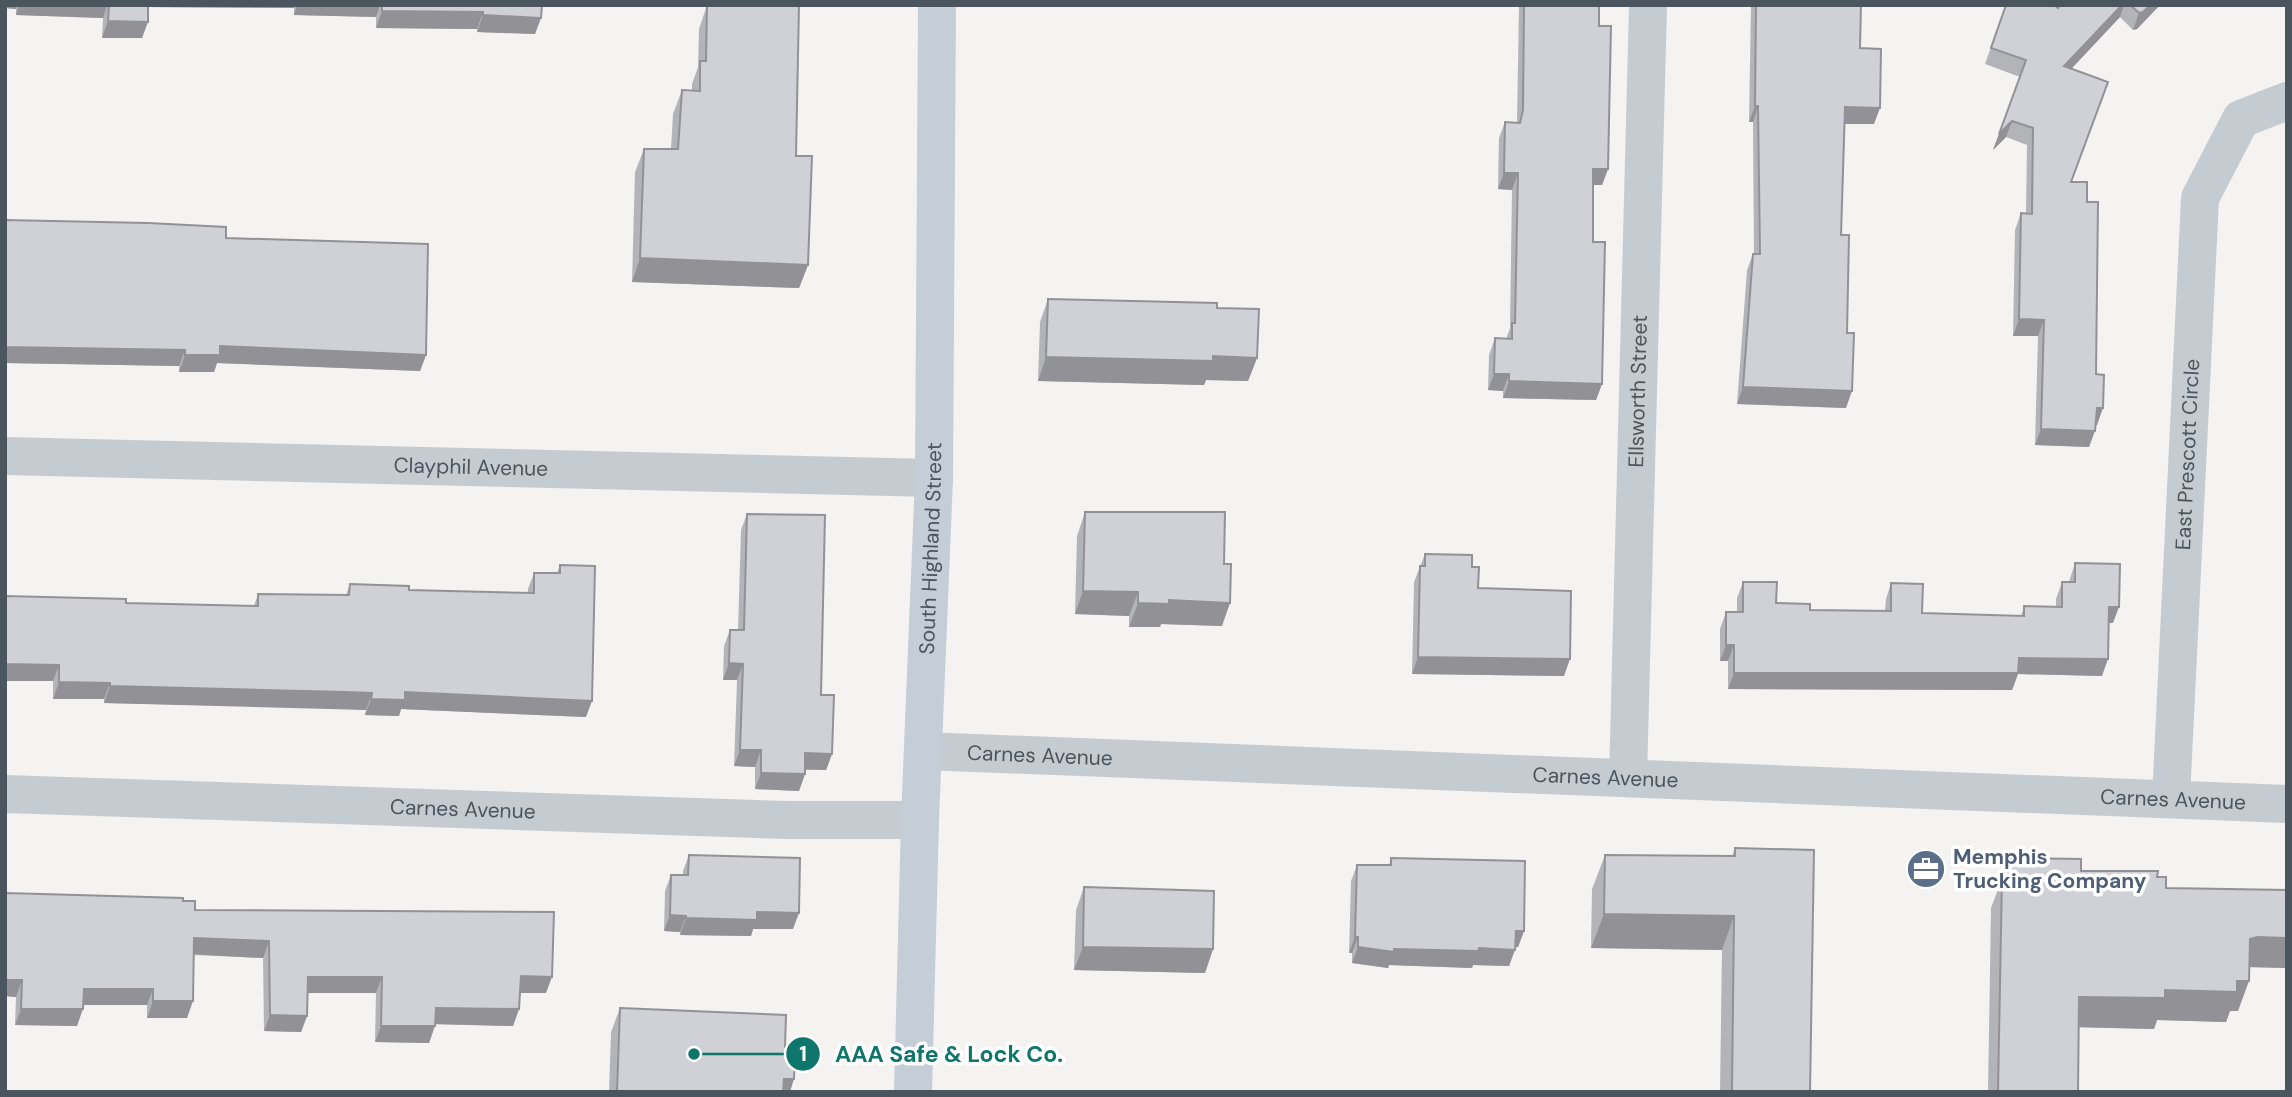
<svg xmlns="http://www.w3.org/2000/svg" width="2292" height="1097" font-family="'DM Sans',sans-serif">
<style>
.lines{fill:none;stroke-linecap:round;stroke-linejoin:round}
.street{stroke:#c4ccd2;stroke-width:38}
.secondary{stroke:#c5cdd7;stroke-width:38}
.wall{fill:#b3b4b8}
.shaded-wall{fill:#929296}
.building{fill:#d0d1d6;stroke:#929296;stroke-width:2}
.labels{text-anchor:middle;stroke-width:7;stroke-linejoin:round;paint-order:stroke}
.street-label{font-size:21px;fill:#4b555e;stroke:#fff}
.service-label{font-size:21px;font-weight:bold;fill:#4e5e75;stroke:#fff;text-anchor:start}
.leader{fill:none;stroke:#0f766e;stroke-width:2.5}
.callout-dot{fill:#0f766e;stroke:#fff;stroke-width:2.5}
.mark-label{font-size:21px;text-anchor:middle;font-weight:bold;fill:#fff}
.callout-label{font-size:23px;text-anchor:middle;font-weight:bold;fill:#0f766e;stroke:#fff;stroke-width:7;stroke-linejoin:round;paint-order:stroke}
</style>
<rect width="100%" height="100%" fill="#f4f3f2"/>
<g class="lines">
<g class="street">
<path id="s1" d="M 5,456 L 934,478"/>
<path id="s2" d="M 924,751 L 2287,804"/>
<path id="s3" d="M 1628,778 L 1648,5"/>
<path id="s4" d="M 5,794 L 787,820 L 920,820"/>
<path id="s5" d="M 2171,799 L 2200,198 L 2241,119 L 2287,101"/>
</g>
<path class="secondary" id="s6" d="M 913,1092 L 920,820 L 934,478 L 937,5"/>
</g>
<path class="wall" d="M 5,5 L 542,5 L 535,34 L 477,32 L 477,29 L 376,28 L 376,17 L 294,15 L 294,8 L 148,7 L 142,38 L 102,38 L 103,18 L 16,15 L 16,9 L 5,8 Z
M 707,5 L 799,6 L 796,156 L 808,265 L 799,288 L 632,282 L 635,172 L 644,149 L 671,149 L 673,114 L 682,90 L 692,91 L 692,84 L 698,67 L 699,29 Z
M 1519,5 L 1599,5 L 1599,26 L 1608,169 L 1602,185 L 1593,185 L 1593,242 L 1602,384 L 1596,400 L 1503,398 L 1503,391 L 1488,390 L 1489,355 L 1495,338 L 1506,339 L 1510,328 L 1512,190 L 1498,189 L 1499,138 L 1505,122 L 1517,123 Z
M 1751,5 L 1861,5 L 1860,48 L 1874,124 L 1845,124 L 1841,235 L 1847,333 L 1846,408 L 1737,404 L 1747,270 L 1753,254 L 1754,254 L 1753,122 L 1749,122 Z
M 2006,5 L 2058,8 L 2060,5 L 2160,5 L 2137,29 L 2133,30 L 2120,17 L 2071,69 L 2072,182 L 2087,202 L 2096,374 L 2097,425 L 2096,425 L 2089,447 L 2035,445 L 2038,336 L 2013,336 L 2015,230 L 2021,213 L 2026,213 L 2027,145 L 2006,137 L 1993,150 L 2020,77 L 1985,64 Z
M 226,238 L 426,355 L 420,371 L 217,363 L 214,372 L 179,372 L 179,366 L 5,363 Z
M 1048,299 L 1217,308 L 1257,358 L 1248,381 L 1206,380 L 1204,385 L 1038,381 L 1040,322 Z
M 1085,512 L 1222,626 L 1161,624 L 1160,627 L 1129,627 L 1129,616 L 1075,614 L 1077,536 Z
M 747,514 L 821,695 L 832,754 L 826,770 L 805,770 L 805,774 L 799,791 L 755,789 L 755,767 L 734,766 L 737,680 L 723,680 L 724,646 L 730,630 L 738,630 L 741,530 Z
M 1425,554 L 1472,567 L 1478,588 L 1564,676 L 1412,674 L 1414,582 Z
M 2075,563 L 2113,623 L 2109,623 L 2102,676 L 2018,674 L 2012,690 L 1728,689 L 1728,661 L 1720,661 L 1720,629 L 1726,612 L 1737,612 L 1737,598 L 1743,582 L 1776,603 L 1810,610 L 1885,611 L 1886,599 L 1891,583 L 1922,613 L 2021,616 L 2024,606 L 2056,607 L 2056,599 L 2062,582 L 2069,582 Z
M 560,565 L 586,717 L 401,709 L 399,716 L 365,715 L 366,710 L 339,708 L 104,703 L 104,699 L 53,699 L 53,681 L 5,681 L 5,596 L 126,603 L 254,606 L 258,594 L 346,595 L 350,584 L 409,590 L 528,593 L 528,589 L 534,573 L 557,573 Z
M 1735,848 L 1810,1092 L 1720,1092 L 1722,950 L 1591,948 L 1592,889 L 1605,855 L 1732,856 Z
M 689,855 L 793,929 L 753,929 L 751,936 L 680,935 L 680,932 L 664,931 L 665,891 L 671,875 L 683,875 L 683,871 Z
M 1391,858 L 1524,931 L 1518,947 L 1515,947 L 1509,966 L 1473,965 L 1472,968 L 1389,965 L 1388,968 L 1352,963 L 1352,953 L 1349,953 L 1351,881 L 1357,865 L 1389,865 Z
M 2010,858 L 2081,871 L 2157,877 L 2166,888 L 2287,890 L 2287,968 L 2249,967 L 2238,1011 L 2230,1011 L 2226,1022 L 2157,1020 L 2154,1029 L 2079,1027 L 2078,1092 L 1988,1092 L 1991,908 Z
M 1084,887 L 1213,949 L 1205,973 L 1074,970 L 1076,910 Z
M 5,893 L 183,901 L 195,910 L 546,993 L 520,993 L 519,1009 L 513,1026 L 435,1024 L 429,1043 L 375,1042 L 376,993 L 307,993 L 307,1016 L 301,1032 L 264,1031 L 263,958 L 194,955 L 187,1018 L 147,1018 L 147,1005 L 83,1005 L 77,1026 L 15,1025 L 16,997 L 5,996 Z
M 620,1008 L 785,1047 L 790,1092 L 609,1092 L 611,1032 Z"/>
<path class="shaded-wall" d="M 5,5 L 17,5 L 16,9 L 5,8 Z
M 19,5 L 107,5 L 103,18 L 16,15 Z
M 143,5 L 295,5 L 294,8 L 143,7 Z
M 297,5 L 380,5 L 376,17 L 294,15 Z
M 2122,5 L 2124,5 L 2120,17 L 2058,83 L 2064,66 Z
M 2150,5 L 2160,5 L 2137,29 L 2133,30 L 2139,13 Z
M 382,11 L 483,12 L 477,29 L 376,28 Z
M 483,15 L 541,18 L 535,34 L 477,32 Z
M 108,21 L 148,22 L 142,38 L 102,38 Z
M 1755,106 L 1758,106 L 1753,122 L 1749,122 Z
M 1845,107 L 1880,108 L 1874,124 L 1839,124 Z
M 2012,121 L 2006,137 L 1993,150 L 1999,134 Z
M 1593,169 L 1608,169 L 1602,185 L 1587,185 Z
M 1504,173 L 1518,173 L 1512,190 L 1498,189 Z
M 640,258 L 808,265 L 799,288 L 632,282 Z
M 2019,319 L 2044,320 L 2038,336 L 2013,336 Z
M 220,346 L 426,355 L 420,371 L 217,363 L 214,372 L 179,372 L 185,355 Z
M 5,347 L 185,350 L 179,366 L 5,363 Z
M 1213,356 L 1257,358 L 1248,381 L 1206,380 L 1204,385 L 1038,381 L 1046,357 Z
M 1494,374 L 1509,374 L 1503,391 L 1488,390 Z
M 1509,381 L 1602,384 L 1596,400 L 1503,398 Z
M 1743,387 L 1852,391 L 1846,408 L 1737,404 Z
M 2097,408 L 2103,408 L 2097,425 L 2091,425 Z
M 2041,429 L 2095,431 L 2089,447 L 2035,445 Z
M 1083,591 L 1138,592 L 1129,616 L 1075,614 Z
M 1169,600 L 1230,603 L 1222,626 L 1161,624 L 1160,627 L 1129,627 L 1138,603 Z
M 2109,607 L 2119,607 L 2113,623 L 2103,623 Z
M 1726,645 L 1734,645 L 1728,661 L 1720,661 Z
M 1418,657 L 1570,659 L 1564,676 L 1412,674 Z
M 2019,658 L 2108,659 L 2102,676 L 2018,674 L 2012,690 L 1728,689 L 1734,673 Z
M 729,663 L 743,664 L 737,680 L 723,680 Z
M 5,664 L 59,665 L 53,681 L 5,681 Z
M 59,682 L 110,683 L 104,699 L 53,699 Z
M 110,686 L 345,692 L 372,693 L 366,710 L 104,703 Z
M 405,692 L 592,701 L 586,717 L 401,709 L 399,716 L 365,715 L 371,699 Z
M 740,750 L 761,750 L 755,767 L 734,766 Z
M 805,753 L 832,754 L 826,770 L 799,769 Z
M 761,773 L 805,774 L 799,791 L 755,789 Z
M 757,912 L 799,913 L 793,929 L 753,929 L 751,936 L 680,935 L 686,918 Z
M 1604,914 L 1734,916 L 1722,950 L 1591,948 Z
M 670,915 L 686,916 L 680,932 L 664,931 Z
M 1516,931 L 1524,931 L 1518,947 L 1510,947 Z
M 1355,937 L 1358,937 L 1352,953 L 1349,953 Z
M 2257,937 L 2287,938 L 2287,968 L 2246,967 L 2250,939 Z
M 194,938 L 269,941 L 263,958 L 188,954 Z
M 1083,947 L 1213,949 L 1205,973 L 1074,970 Z
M 1358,947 L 1394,949 L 1479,948 L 1515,950 L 1509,966 L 1473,965 L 1472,968 L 1389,965 L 1388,968 L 1352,963 Z
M 521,976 L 552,977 L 546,993 L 515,993 Z
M 308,977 L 382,977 L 376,993 L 302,993 Z
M 5,980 L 22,980 L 16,997 L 5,996 Z
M 2237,981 L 2249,981 L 2238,1011 L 2230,1011 L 2226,1022 L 2157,1020 L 2154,1029 L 2068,1027 L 2079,997 L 2165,990 Z
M 84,989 L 153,989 L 147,1005 L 78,1005 Z
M 153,1001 L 193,1001 L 187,1018 L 147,1018 Z
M 436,1008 L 519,1009 L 513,1026 L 430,1024 Z
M 21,1009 L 83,1009 L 77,1026 L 15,1025 Z
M 270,1015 L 307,1016 L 301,1032 L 264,1031 Z
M 381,1026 L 435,1026 L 429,1043 L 375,1042 Z
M 784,1079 L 794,1079 L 790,1092 L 779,1092 Z"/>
<path class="building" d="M 109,5 L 148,5 L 148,22 L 108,21 Z
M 382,5 L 542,5 L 541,18 L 483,15 L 483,12 L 382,11 Z
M 707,5 L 799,5 L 796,156 L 812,156 L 808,265 L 640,258 L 644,149 L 678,149 L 682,90 L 700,91 L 700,61 L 706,61 Z
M 1524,5 L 1599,5 L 1599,26 L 1611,26 L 1608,169 L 1593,169 L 1593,242 L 1605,242 L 1602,384 L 1509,381 L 1509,374 L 1494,374 L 1495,338 L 1512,339 L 1512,323 L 1515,323 L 1518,173 L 1504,173 L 1505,122 L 1520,123 L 1523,110 Z
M 1756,5 L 1861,5 L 1860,48 L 1881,49 L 1880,108 L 1845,107 L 1841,235 L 1849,235 L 1847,333 L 1854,333 L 1852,391 L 1743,387 L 1753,254 L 1760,254 L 1758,106 L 1755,106 Z
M 2006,5 L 2054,5 L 2058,8 L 2060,5 L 2122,5 L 2064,66 L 2108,82 L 2071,182 L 2087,182 L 2087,202 L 2098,202 L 2096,374 L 2104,375 L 2103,408 L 2097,408 L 2095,431 L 2041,429 L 2044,320 L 2019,319 L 2021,213 L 2032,214 L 2033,128 L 2012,121 L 1999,134 L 2026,60 L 1991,48 Z
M 2130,5 L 2150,5 L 2143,12 L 2139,13 Z
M 5,220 L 148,223 L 226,227 L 226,238 L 428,244 L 426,355 L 220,346 L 220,355 L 185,355 L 185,350 L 5,347 Z
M 1048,299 L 1217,303 L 1217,308 L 1259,309 L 1257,358 L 1213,356 L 1213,361 L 1046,357 Z
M 1085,512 L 1225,512 L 1224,564 L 1231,564 L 1230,603 L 1169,600 L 1169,604 L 1138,603 L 1138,592 L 1083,591 Z
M 747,514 L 825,515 L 821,695 L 834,695 L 832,754 L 805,753 L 805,774 L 761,773 L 761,750 L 740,750 L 743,664 L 729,663 L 730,630 L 744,630 Z
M 1425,554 L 1472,555 L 1472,567 L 1479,567 L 1478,588 L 1571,591 L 1570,659 L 1418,657 L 1420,566 L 1425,566 Z
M 2075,563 L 2120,564 L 2119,607 L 2109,607 L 2108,659 L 2019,658 L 2018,673 L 1734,673 L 1734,645 L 1726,645 L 1726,612 L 1743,612 L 1743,582 L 1777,582 L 1776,603 L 1810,604 L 1810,610 L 1891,611 L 1891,583 L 1923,584 L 1922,613 L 2024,616 L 2024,606 L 2062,607 L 2062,582 L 2075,582 Z
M 560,565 L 595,566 L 592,701 L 405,692 L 405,700 L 371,699 L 372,693 L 345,692 L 110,686 L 110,683 L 59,682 L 59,665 L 5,664 L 5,596 L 126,599 L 126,603 L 258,606 L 258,594 L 349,595 L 350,584 L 409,586 L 409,590 L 534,593 L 534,573 L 560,573 Z
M 1735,848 L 1814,850 L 1810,1092 L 1732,1092 L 1734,916 L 1604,914 L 1605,855 L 1735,856 Z
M 689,855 L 800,858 L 799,913 L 757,912 L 757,920 L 686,918 L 686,916 L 670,915 L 671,875 L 688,875 Z
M 1391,858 L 1525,861 L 1524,931 L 1516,931 L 1515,950 L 1479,948 L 1478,951 L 1394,949 L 1394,952 L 1358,947 L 1358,937 L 1355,937 L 1357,865 L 1391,865 Z
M 2010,858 L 2081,859 L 2081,871 L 2158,871 L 2157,877 L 2166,877 L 2166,888 L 2287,890 L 2287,938 L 2257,937 L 2250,939 L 2249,981 L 2237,981 L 2237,992 L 2165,990 L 2165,998 L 2079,997 L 2078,1092 L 1998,1092 L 2002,877 L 2010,877 Z
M 1084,887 L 1214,891 L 1213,949 L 1083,947 Z
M 5,893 L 183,898 L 183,901 L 195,901 L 195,910 L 554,912 L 552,977 L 521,976 L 519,1009 L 436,1008 L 435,1026 L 381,1026 L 382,977 L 308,977 L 307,1016 L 270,1015 L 269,941 L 194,938 L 193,1001 L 153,1001 L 153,989 L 84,989 L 83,1009 L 21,1009 L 22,980 L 5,980 Z
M 620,1008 L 786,1015 L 785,1047 L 795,1047 L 794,1079 L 784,1079 L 783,1092 L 617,1092 Z"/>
<defs>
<g id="office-disc" transform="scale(2.0125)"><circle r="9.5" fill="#5c6f8a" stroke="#fff"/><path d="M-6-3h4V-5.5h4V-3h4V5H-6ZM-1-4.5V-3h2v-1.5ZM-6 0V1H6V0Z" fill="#fff"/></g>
</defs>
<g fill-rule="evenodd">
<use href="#office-disc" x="1926" y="869"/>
</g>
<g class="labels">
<g class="street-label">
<text dy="7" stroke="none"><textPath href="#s3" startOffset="387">Ellsworth Street</textPath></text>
<text dy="7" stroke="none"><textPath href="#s5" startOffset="345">East Prescott Circle</textPath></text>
<text dy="7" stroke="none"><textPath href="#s1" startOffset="466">Clayphil Avenue</textPath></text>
<text dy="7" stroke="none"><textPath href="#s6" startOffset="544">South Highland Street</textPath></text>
<text dy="7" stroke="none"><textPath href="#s2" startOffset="116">Carnes Avenue</textPath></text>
<text dy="7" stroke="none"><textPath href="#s2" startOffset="682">Carnes Avenue</textPath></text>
<text dy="7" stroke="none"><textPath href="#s2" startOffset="1250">Carnes Avenue</textPath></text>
<text dy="7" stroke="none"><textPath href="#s4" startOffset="458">Carnes Avenue</textPath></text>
</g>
<g class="service-label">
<text x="1953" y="864">Memphis<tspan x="1953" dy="24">Trucking Company</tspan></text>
</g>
</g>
<path class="leader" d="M694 1054L803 1054"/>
<g class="callout-dot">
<circle cx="694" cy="1054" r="7"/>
<circle cx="803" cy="1054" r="18"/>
</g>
<g class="mark-label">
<text x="803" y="1061">1</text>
</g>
<g class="callout-label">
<text x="949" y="1062">AAA Safe &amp; Lock Co.</text>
</g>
<rect width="2292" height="1097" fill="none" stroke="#4b555e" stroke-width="14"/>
</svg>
